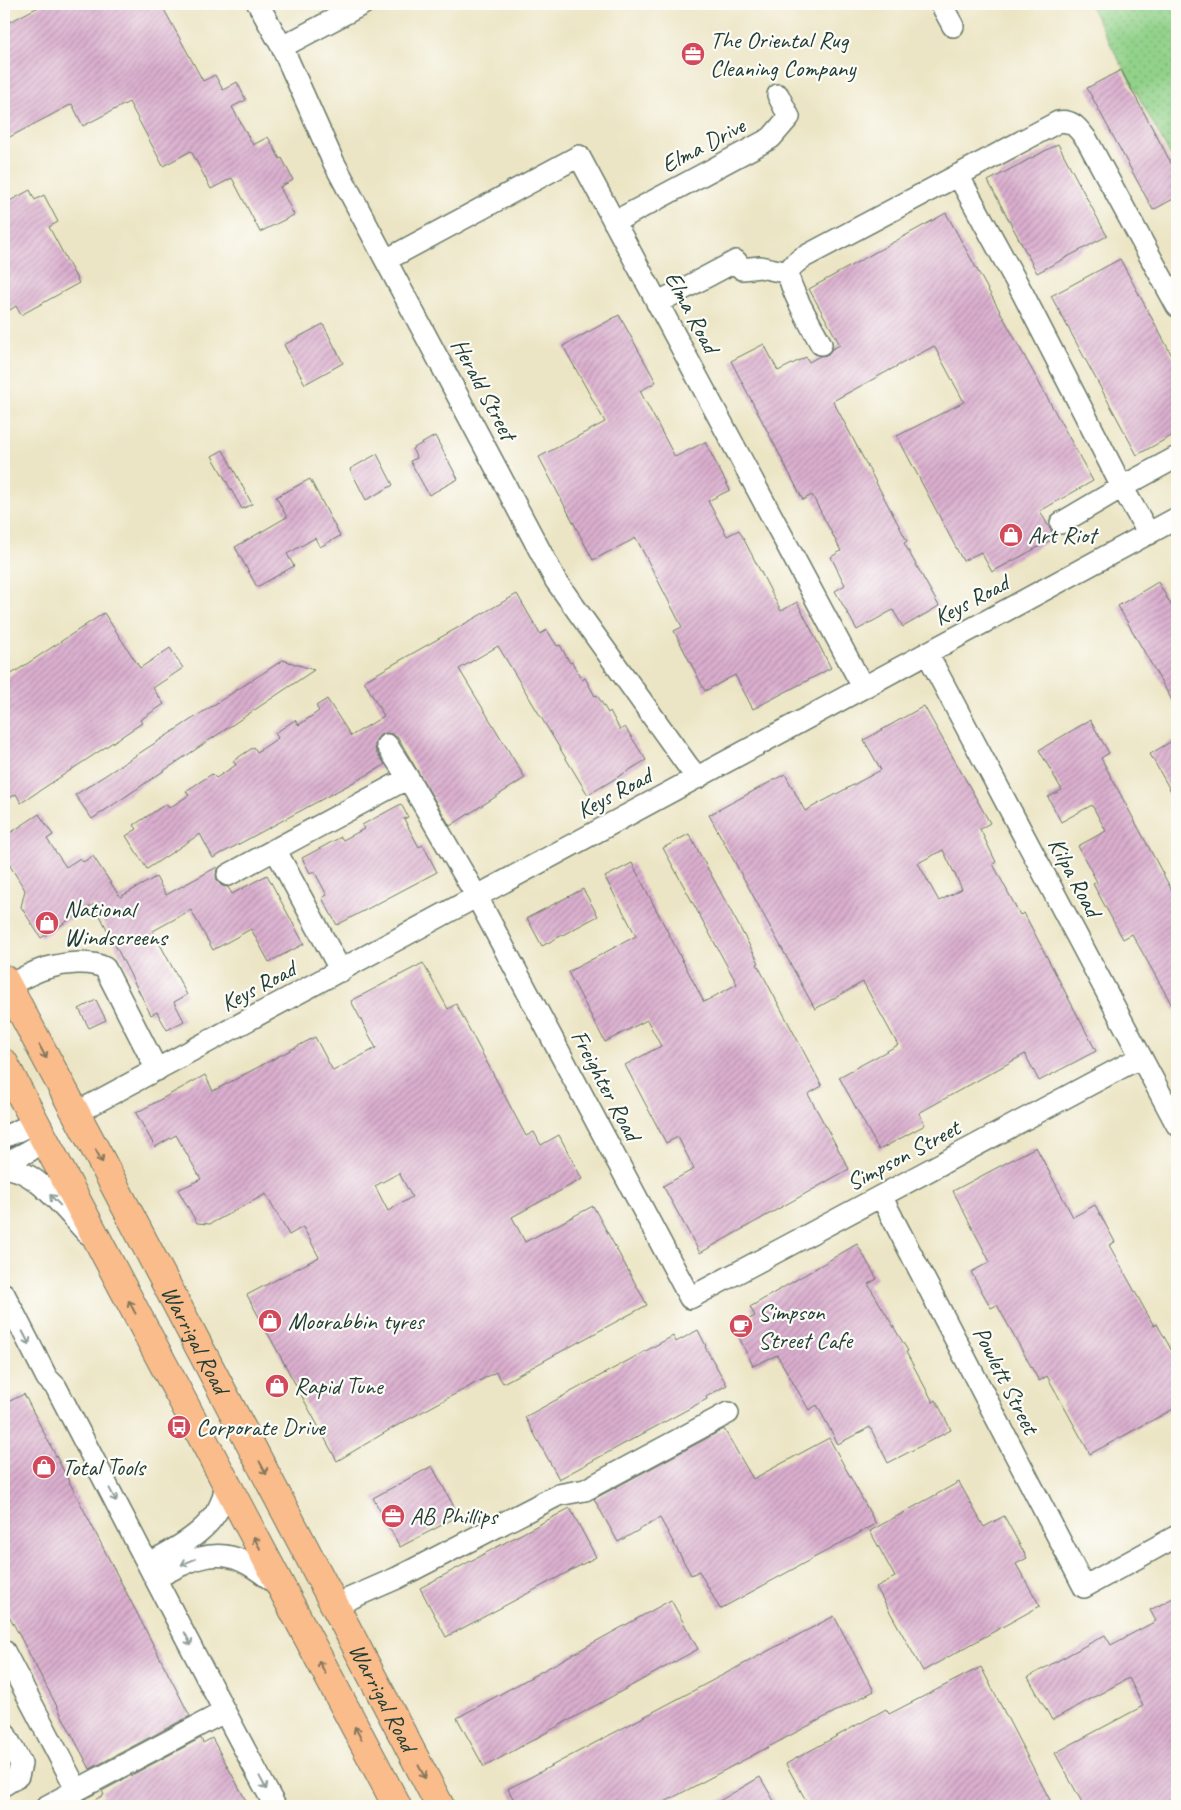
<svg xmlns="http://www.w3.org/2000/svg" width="1181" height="1810" font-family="Caveat,sans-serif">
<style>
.park{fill:url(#park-dots);stroke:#58875e}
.building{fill:url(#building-hatch);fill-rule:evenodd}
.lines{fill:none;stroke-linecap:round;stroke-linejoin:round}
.minor-casing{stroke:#677867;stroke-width:24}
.highway-casing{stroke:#677867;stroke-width:30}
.minor{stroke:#fff;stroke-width:21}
.highway{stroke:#fabc8b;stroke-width:28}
.oneway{stroke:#82765b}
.oneway2{stroke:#8f9e9a}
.labels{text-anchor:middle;stroke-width:4.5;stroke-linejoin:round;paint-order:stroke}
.poi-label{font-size:24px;fill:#1f3d34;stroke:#fdfcf7;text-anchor:start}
.street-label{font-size:24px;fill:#1f3d34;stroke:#fdfcf7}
</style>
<defs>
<pattern id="park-dots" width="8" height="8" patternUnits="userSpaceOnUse" patternTransform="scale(1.25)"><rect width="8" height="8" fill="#91d189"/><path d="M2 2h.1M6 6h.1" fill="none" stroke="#76ab71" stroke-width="1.8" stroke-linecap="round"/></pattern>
<pattern id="building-hatch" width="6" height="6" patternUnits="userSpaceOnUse" patternTransform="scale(1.25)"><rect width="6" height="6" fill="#dbafcf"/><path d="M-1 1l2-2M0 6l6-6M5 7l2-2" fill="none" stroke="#b190a9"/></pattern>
</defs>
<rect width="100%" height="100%" fill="#fdfcf7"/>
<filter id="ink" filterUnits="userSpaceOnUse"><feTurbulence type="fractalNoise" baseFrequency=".02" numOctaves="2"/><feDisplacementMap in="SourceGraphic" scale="10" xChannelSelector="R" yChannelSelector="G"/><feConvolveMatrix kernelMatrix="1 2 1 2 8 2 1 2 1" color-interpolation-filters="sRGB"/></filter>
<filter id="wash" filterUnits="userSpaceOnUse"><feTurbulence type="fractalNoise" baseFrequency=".0096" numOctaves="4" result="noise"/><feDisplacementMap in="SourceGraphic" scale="20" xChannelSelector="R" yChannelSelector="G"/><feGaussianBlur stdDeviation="1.12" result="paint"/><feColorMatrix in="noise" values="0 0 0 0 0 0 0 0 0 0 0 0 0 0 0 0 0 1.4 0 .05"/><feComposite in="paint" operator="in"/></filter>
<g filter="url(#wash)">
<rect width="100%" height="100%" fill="#ece5c5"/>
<path class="park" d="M 1089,4 L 1177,4 L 1177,168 Z"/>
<g id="blocks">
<path class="building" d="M 44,4 L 161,4 L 203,81 L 215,75 L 223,90 L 237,82 L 246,100 L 232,107 L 253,145 L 268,137 L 280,159 L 282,158 L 293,180 L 280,187 L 294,215 L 260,232 L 232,178 L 211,189 L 191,151 L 163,166 L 129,102 L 83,126 L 72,104 L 4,140 L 4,25 Z
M 1121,70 L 1177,174 L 1177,197 L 1153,210 L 1087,88 Z
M 1058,144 L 1107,236 L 1037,273 L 988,181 Z
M 30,190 L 35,200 L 44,195 L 58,222 L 49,227 L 79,283 L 21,315 L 16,306 L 10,310 L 4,299 L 4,204 Z
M 946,213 L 1093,481 L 1040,511 L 1055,538 L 992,572 L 981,552 L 963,561 L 897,436 L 964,402 L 934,346 L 833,401 L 907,541 L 904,543 L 939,606 L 903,627 L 893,610 L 857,630 L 835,591 L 845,585 L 831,557 L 841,551 L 812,495 L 803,500 L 731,361 L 764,344 L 778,371 L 806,357 L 809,362 L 820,356 L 827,355 L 832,349 L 840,345 L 809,289 Z
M 1120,259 L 1177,365 L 1177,433 L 1137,455 L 1051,296 Z
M 619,315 L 656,382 L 640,391 L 675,457 L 705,442 L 730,490 L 708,501 L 727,536 L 739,530 L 781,611 L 797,602 L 831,668 L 753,709 L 735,675 L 705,691 L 674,631 L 682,627 L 636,538 L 593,560 L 539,457 L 605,422 L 563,346 Z
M 323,324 L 343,363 L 305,384 L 284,345 Z
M 435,436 L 458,479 L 429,495 L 410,461 L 417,458 L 412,449 Z
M 223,450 L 252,504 L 242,509 L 212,456 Z
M 377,454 L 393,485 L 366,500 L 350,469 Z
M 310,479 L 340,536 L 320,547 L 315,538 L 287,554 L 294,566 L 257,587 L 235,547 L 287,517 L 276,497 Z
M 1158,582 L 1177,615 L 1177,709 L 1118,606 Z
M 517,594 L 540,634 L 547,630 L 557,646 L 560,645 L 570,663 L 572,662 L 582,680 L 585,678 L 595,696 L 597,695 L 608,713 L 610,711 L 620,730 L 625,727 L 646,760 L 588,795 L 498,646 L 459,669 L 525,778 L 450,826 L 398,738 L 392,734 L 386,733 L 380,735 L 376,740 L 375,745 L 376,752 L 385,764 L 380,768 L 213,858 L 200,834 L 147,869 L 126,836 L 137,829 L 134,825 L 166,804 L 169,808 L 189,795 L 186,791 L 212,774 L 216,778 L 236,765 L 233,761 L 254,747 L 257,752 L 278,738 L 275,733 L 295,720 L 299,725 L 319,711 L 316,706 L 327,699 L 351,736 L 384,716 L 364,681 Z
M 104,613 L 140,668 L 170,648 L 183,668 L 153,688 L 164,704 L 140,720 L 142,723 L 21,803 L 16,794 L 4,802 L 4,679 Z
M 283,660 L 314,670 L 92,819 L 75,795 Z
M 924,706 L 990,823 L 980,829 L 996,862 L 993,864 L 1020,915 L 1024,913 L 1096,1051 L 1039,1081 L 1025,1054 L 919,1113 L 925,1125 L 879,1150 L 839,1077 L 898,1045 L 863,982 L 815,1009 L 709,815 L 785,774 L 805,811 L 881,770 L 864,740 ZM 943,850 L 962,889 L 939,901 L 918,863 Z
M 1090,720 L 1109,753 L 1101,758 L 1177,900 L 1177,1014 L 1132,934 L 1123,939 L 1093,884 L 1097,882 L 1078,846 L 1106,831 L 1092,805 L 1061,822 L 1048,797 L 1062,790 L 1039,750 Z
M 1177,738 L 1177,802 L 1150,754 Z
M 401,804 L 408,817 L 404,819 L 419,847 L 423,845 L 437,872 L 337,925 L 322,898 L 327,895 L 314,871 L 310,873 L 302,858 L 341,837 L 343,840 L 364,829 L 362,825 Z
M 39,814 L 53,835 L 47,839 L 66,867 L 80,858 L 83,862 L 93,856 L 120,897 L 156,877 L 166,895 L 217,867 L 216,875 L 217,881 L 222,886 L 228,887 L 232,894 L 267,875 L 304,944 L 269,962 L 251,929 L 213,950 L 191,910 L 153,931 L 187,995 L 174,1002 L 184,1021 L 167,1030 L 157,1012 L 151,1015 L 94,904 L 41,938 L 21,907 L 25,890 L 4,856 L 4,837 Z
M 689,834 L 759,963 L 757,964 L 822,1086 L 808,1094 L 849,1169 L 700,1253 L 663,1186 L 694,1169 L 678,1137 L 666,1143 L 625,1065 L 661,1046 L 647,1020 L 605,1042 L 568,972 L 636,936 L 605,877 L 632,863 L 704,1002 L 737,984 L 663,848 Z
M 583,889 L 598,916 L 542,946 L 527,918 Z
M 423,963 L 448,1009 L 456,1004 L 526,1136 L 534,1132 L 541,1145 L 559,1135 L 582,1179 L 512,1217 L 525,1242 L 593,1206 L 647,1305 L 503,1383 L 496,1372 L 396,1426 L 337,1461 L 247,1295 L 319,1257 L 303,1227 L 289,1235 L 266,1194 L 210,1224 L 197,1223 L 178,1190 L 201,1179 L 176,1135 L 155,1147 L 136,1113 L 205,1075 L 213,1091 L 315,1037 L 333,1071 L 376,1048 L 351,1001 ZM 399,1173 L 412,1197 L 388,1211 L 375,1186 Z
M 96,1000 L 106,1020 L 89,1028 L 79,1009 Z
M 1036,1147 L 1073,1217 L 1095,1205 L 1115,1242 L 1109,1245 L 1154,1326 L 1157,1324 L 1177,1360 L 1177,1407 L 1090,1454 L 1047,1376 L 1039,1381 L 997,1305 L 991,1308 L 971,1272 L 990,1262 L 953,1191 Z
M 857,1244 L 877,1279 L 868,1284 L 908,1351 L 906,1352 L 933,1402 L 936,1400 L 951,1430 L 888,1463 L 870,1427 L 838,1444 L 817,1405 L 809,1410 L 777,1355 L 753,1366 L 734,1327 L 755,1316 L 750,1307 Z
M 698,1330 L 706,1346 L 705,1347 L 727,1385 L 706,1397 L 707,1399 L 559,1479 L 525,1417 L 673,1336 L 676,1342 Z
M 24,1394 L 190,1716 L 90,1769 L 4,1606 L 4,1404 Z
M 724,1429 L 753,1479 L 829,1438 L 876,1524 L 720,1609 L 699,1571 L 691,1575 L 660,1518 L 618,1542 L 594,1499 Z
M 432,1466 L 459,1516 L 400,1547 L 373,1498 Z
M 959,1482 L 984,1527 L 1004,1516 L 1027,1558 L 1016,1564 L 1040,1606 L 923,1671 L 876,1587 L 895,1577 L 870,1531 Z
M 570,1508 L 596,1557 L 446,1637 L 420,1588 Z
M 1177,1596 L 1177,1806 L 1084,1806 L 1055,1753 L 1143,1706 L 1129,1678 L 1052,1720 L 1028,1677 L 1105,1635 L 1111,1645 L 1156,1621 L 1150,1610 Z
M 671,1600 L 698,1649 L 484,1767 L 457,1718 Z
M 834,1616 L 874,1691 L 657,1806 L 517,1806 L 508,1789 Z
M 981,1667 L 1053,1806 L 809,1806 L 786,1764 L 886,1709 L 889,1714 Z
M 201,1738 L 203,1743 L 212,1738 L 249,1806 L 83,1806 L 104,1795 L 102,1791 Z
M 760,1777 L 777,1806 L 711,1806 Z"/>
</g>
</g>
<g filter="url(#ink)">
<use href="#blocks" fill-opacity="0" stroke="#677867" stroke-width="1"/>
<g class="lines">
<g class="minor-casing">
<path id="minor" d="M 258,4 L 282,47 L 333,161 L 556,581 L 688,766 L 698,778
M 941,4 L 953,26
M 282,47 L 363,4
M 958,175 L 1023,294 L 1122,487 L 1061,523
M 614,222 L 771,138 L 789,117 L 778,95
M 386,260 L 579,156 L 863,687
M 657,303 L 736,261 L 742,269 L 760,267 L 789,273
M 821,344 C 814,331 787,284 789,273 C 790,266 797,262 802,258 L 1058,122 C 1073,119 1079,130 1087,140 L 1177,306
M 1149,534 L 1122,487 L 1177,457
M 927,653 L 1177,1125
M 387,745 L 408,778 L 477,897 L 690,1298 L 1141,1057
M 275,849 L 341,971
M 228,875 L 408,778
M 7,986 C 20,980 34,971 47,968 C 64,963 90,960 105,968 L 157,1070
M 76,1113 L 1177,518
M 4,1137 L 35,1123
M 4,1164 L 29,1151 L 44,1140
M 4,1168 C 34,1167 67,1212 87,1233
M 881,1196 L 1084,1587 L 1177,1536
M 4,1294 L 47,1378 L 56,1387 C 129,1527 200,1667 275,1806
M 149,1563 C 180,1547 226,1523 225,1482
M 156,1578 C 183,1563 214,1546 244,1562 C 257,1568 268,1578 280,1586
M 335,1605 L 397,1578 L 558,1495 L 585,1490 L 728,1413
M 4,1651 L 77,1790
M 4,1732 L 21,1764 L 18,1776 L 4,1785
M 47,1806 L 224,1712"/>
</g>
<g class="highway-casing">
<g id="highway">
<path id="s1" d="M 4,979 L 101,1160 L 440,1806"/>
<path d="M 4,1063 L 397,1806"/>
</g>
</g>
<use href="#minor" class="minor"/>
<use href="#highway" class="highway"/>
</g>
<defs><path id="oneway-shaft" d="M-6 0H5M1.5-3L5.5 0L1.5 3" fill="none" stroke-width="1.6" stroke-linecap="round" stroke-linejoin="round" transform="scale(1.25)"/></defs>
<g class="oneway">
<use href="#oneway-shaft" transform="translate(43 1052) rotate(62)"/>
<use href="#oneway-shaft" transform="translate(99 1156) rotate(62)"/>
<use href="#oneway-shaft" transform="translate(132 1307) rotate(-118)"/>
<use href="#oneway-shaft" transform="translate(263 1468) rotate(62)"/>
<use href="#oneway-shaft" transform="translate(257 1543) rotate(-118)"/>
<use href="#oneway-shaft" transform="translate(322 1667) rotate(-118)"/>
<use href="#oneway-shaft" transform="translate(358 1733) rotate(-118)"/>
<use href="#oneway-shaft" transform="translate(422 1772) rotate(62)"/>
</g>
<g class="oneway2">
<use href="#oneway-shaft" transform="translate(55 1200) rotate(-134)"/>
<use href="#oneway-shaft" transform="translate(26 1338) rotate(63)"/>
<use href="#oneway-shaft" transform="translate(113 1495) rotate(62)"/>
<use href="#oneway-shaft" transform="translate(188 1562) rotate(157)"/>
<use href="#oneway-shaft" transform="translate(188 1639) rotate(63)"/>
<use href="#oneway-shaft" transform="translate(263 1783) rotate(62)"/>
</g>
</g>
<defs>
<g id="office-disc" transform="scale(1.25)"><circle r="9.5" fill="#d1495b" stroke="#fdfcf7"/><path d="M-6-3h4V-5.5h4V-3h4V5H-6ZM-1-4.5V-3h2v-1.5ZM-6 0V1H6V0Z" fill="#fff"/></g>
<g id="shop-disc" transform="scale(1.25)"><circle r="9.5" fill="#d1495b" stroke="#fdfcf7"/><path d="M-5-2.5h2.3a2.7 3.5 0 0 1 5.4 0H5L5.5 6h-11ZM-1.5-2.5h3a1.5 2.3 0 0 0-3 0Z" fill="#fff"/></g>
<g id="cafe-disc" transform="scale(1.25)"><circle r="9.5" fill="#d1495b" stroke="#fdfcf7"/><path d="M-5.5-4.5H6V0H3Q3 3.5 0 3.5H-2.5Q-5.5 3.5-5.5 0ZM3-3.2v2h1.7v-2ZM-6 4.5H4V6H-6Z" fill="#fff"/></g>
<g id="bus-disc" transform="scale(1.25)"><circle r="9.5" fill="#d1495b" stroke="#fdfcf7"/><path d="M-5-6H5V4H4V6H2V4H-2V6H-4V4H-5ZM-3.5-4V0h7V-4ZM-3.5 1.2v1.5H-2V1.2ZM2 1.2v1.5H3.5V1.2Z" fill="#fff"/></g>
</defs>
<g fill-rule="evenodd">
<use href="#office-disc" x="693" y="54"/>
<use href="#shop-disc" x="1011" y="535"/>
<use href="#shop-disc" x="47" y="923"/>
<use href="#shop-disc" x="270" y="1321"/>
<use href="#cafe-disc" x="741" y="1326"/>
<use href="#shop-disc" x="277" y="1386"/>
<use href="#bus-disc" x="179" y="1427"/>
<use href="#shop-disc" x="44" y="1467"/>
<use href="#office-disc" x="393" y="1516"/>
</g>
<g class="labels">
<g class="poi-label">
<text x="710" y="48">The Oriental Rug<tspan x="710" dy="28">Cleaning Company</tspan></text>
<text x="1028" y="543">Art Riot</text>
<text x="64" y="917">National<tspan x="64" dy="28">Windscreens</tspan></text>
<text x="758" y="1320">Simpson<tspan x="758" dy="28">Street Cafe</tspan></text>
<text x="288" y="1329">Moorabbin tyres</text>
<text x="294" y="1394">Rapid Tune</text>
<text x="196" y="1435">Corporate Drive</text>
<text x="62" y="1475">Total Tools</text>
<text x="410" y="1524">AB Phillips</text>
</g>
<g class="street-label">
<text transform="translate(703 145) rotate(-28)" y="8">Elma Drive</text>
<text transform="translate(692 312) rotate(62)" y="8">Elma Road</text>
<text transform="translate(484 389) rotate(62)" y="8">Herald Street</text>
<text transform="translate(971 600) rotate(-28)" y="8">Keys Road</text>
<text transform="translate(614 793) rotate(-28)" y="8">Keys Road</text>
<text transform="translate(1075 877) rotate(62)" y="8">Kilpa Road</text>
<text transform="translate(258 986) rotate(-28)" y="8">Keys Road</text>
<text transform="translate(606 1085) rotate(62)" y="8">Freighter Road</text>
<text transform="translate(903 1155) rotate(-28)" y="8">Simpson Street</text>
<text dy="8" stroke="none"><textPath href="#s1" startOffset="408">Warrigal Road</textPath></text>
<text transform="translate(1006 1380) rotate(63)" y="8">Powlett Street</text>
<text dy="8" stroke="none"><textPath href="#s1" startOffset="812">Warrigal Road</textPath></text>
</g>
</g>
<rect width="1181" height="1810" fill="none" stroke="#fdfcf7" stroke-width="20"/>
</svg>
